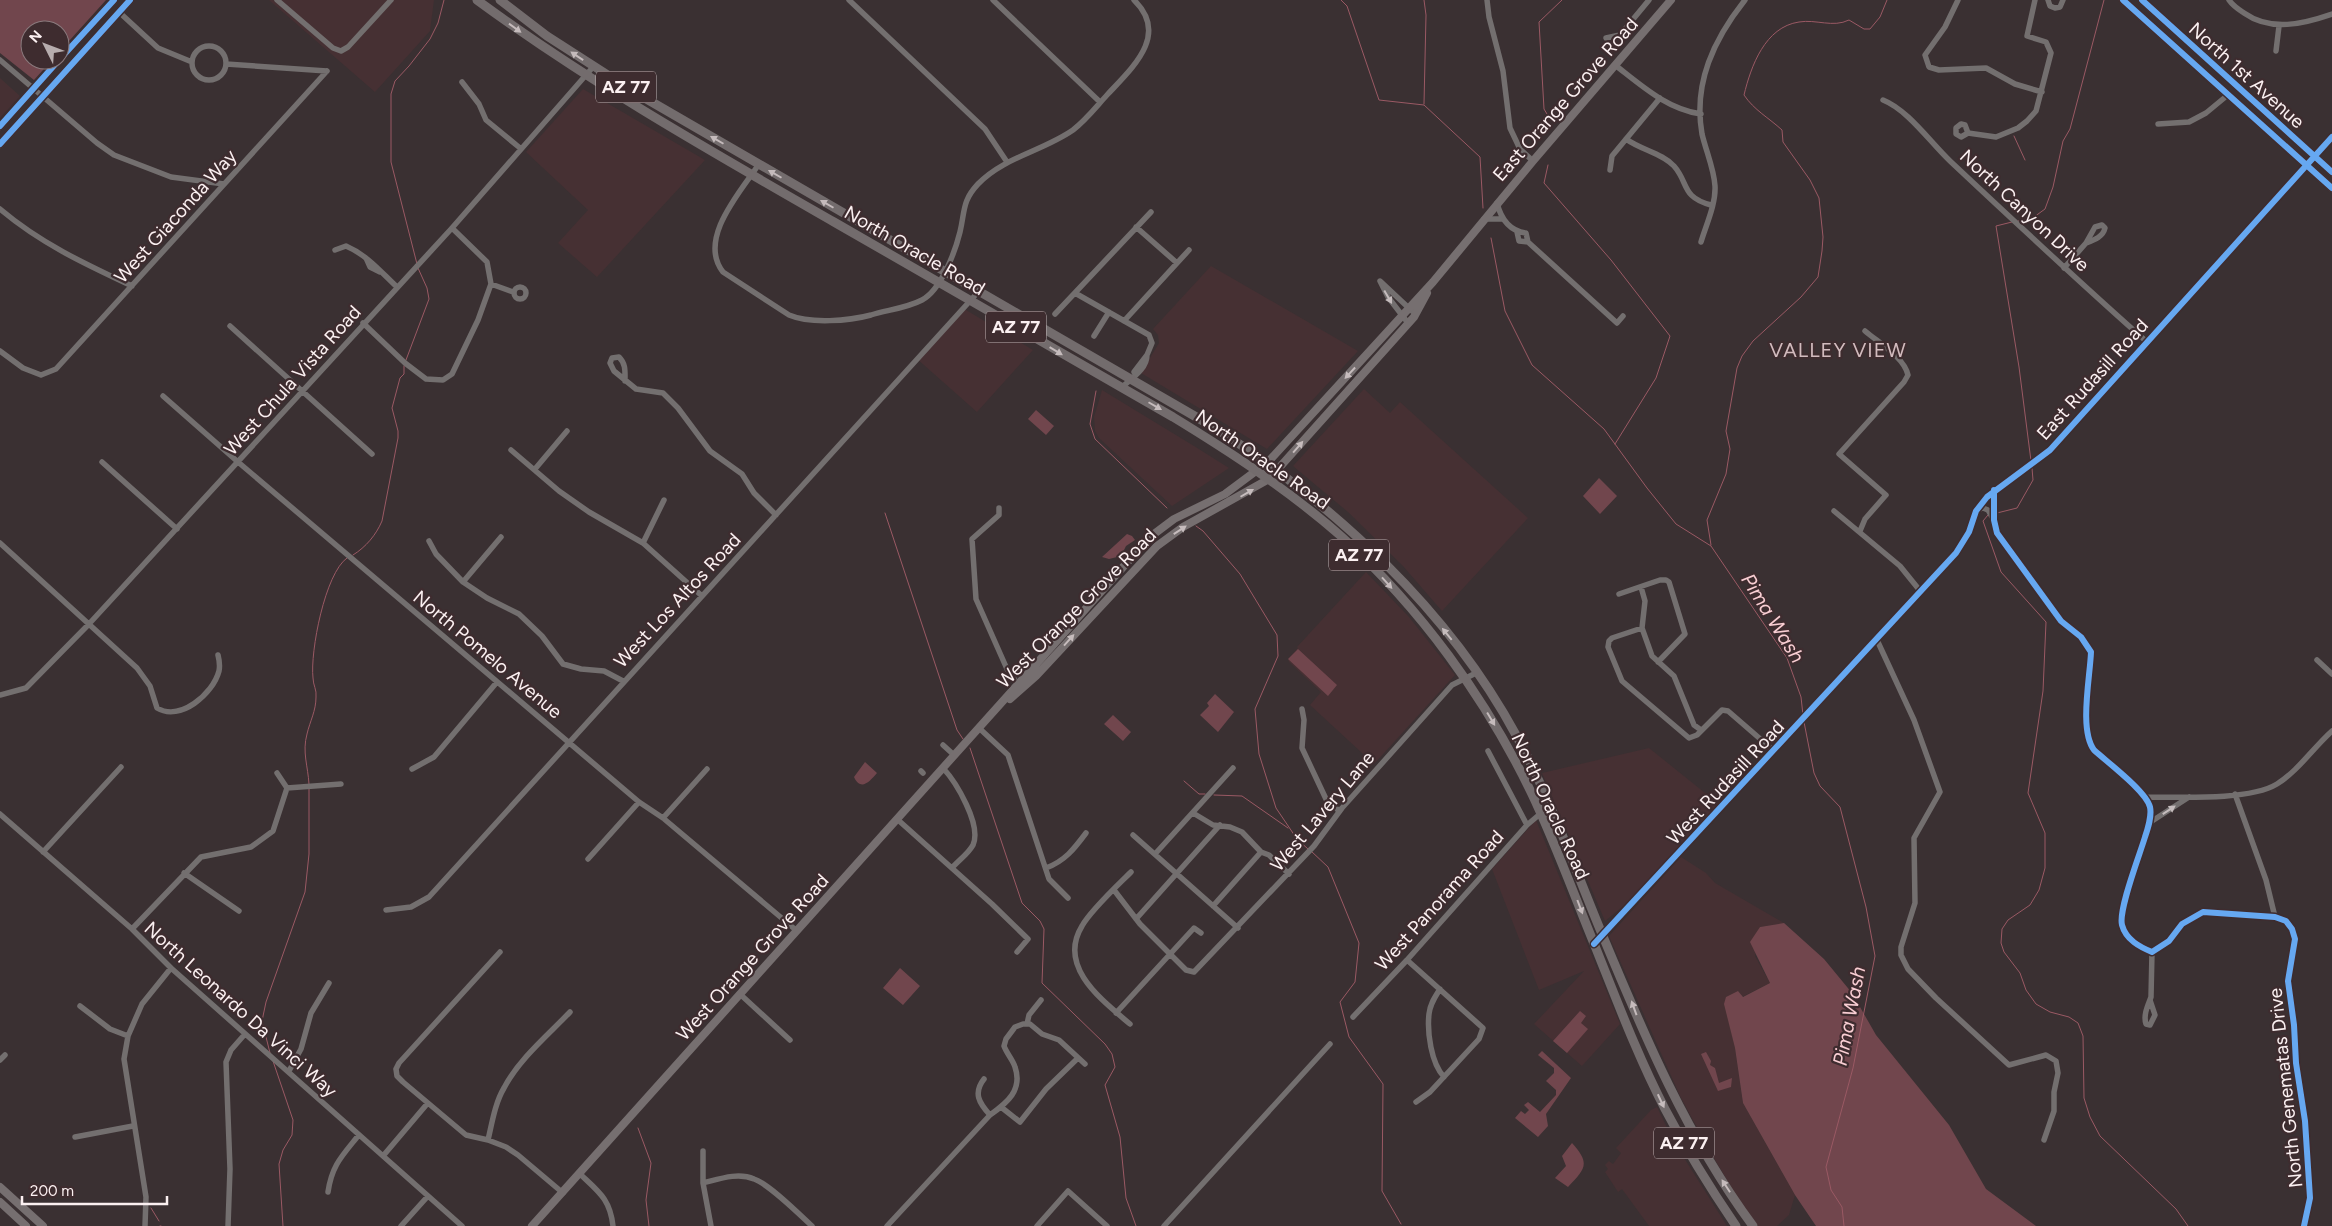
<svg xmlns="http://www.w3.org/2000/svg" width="2332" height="1226" font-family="Figtree,sans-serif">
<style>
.built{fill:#463033}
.green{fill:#71464d}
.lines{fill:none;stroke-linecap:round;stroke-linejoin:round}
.stream{stroke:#9a5964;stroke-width:1}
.minor{stroke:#736f6f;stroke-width:5.5}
.major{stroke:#766f70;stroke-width:8}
.highway{stroke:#736c6d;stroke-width:9}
.cycleway-casing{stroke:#3e2c2f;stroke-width:9}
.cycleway{stroke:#66a8f1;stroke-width:6}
.oneway{fill:#c5bbbc}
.oneway2{fill:#c5bcbd}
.oneway3{fill:#c6bcbd}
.labels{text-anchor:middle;stroke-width:4.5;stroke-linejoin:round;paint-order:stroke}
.shield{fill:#3e2c2f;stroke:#c2b5b7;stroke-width:1}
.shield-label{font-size:18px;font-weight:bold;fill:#fbf0f1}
.street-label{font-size:19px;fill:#fbf0f1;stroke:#3e2c2f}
.neighbourhood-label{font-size:20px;letter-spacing:1px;fill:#d2bbbe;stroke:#3e2c2f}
.water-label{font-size:20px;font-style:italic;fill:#f9ced3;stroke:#3e2c2f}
</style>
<rect width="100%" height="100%" fill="#3a3032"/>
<path class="built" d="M 269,0 L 434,0 L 430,31 L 375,92 Z
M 0,78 L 20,96 L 0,118 Z
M 583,89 L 705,160 L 597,277 L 558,243 L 588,210 L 526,152 Z
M 1211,266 L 1358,351 L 1267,449 L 1141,373 L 1159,343 L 1158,335 L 1153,329 Z
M 961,307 L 1033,350 L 977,412 L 916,358 Z
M 1364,389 L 1390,413 L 1400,402 L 1528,518 L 1442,611 L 1403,566 L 1348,512 L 1293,466 Z
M 1102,390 L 1194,446 L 1229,468 L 1172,506 L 1099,438 L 1095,431 L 1094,417 Z
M 1366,572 L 1409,617 L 1455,675 L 1374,764 L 1310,705 L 1321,692 L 1289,662 L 1288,659 L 1298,648 L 1297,647 Z
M 1649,748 L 1720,805 L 1632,899 L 1605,921 L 1542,773 Z
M 1536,820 L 1620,1024 L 1582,1066 L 1534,1024 L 1584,971 L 1539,990 L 1492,869 Z
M 1681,857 L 1706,873 L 1715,883 L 1784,923 L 1760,927 L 1755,956 L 1770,983 L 1742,997 L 1738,991 L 1725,1004 L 1735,1048 L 1743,1103 L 1795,1195 L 1789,1215 L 1777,1226 L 1758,1226 L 1740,1202 L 1708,1148 L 1680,1096 L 1609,936 Z
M 1657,1107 L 1674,1142 L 1727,1226 L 1649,1226 L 1622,1189 L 1618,1192 L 1605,1172 L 1608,1169 L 1605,1165 L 1609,1161 L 1613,1164 L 1621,1153 L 1616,1148 L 1651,1110 Z"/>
<path class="green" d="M 0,0 L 106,0 L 60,51 L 60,30 L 30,30 L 30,60 L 52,60 L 34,80 L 0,53 Z
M 1036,410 L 1054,426 L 1046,435 L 1028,419 Z
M 1599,478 L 1617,496 L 1600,514 L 1583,496 Z
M 1127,534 L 1132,536 L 1135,540 L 1126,546 L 1121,556 L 1109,559 L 1102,557 Z
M 1298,649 L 1337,685 L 1328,696 L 1288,659 Z
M 1215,694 L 1234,712 L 1218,732 L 1200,715 L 1209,706 L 1207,703 Z
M 1113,715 L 1131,732 L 1123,741 L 1104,724 Z
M 865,762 L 877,773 C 870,781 861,792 854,777 Z
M 1784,923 L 1824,959 L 1852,993 L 1876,1035 L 1949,1125 L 1986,1189 L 2036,1226 L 1816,1226 L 1795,1195 L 1743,1103 L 1735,1048 L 1724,1004 L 1726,997 L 1738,991 L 1743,997 L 1770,983 L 1750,942 L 1760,927 Z
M 900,968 L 920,986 L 903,1005 L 883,988 Z
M 1580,1011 L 1586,1016 L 1581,1023 L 1588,1029 L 1567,1053 L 1553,1041 Z
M 1542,1051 L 1571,1078 L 1546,1114 L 1548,1126 L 1538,1137 L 1515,1118 L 1521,1111 L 1525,1114 L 1529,1110 L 1524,1105 L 1528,1102 L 1540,1112 L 1556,1095 L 1556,1090 L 1546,1081 L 1554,1073 L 1554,1068 L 1538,1055 Z
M 1706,1052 L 1711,1061 L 1710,1065 L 1715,1068 L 1719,1083 L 1732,1078 L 1731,1087 L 1718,1091 L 1701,1054 Z
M 1572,1143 C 1591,1164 1585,1169 1568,1187 L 1555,1178 L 1566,1166 L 1562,1156 Z"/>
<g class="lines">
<path class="stream" d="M 1341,0 L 1347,6 L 1379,100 L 1424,105 L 1480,157 L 1483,208
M 1424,104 L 1426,15 L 1424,0
M 1550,119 L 1544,109 L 1539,22 L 1562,0
M 2014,136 L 2025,160
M 1548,165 L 1544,183 L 1611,260 L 1670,336 L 1656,378 L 1615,444
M 2018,221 L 2034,217 L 2045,209 L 2053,187 L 2063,141 L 2070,129 L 2104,0
M 2012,222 L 1996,226 L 2019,367 L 2031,461
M 1491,238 L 1505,311 L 1532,365 L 1604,429 L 1647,488 L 1676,524 L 1711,546 L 1787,658 L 1801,697 L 1803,715
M 417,264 L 391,162 L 391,94 L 395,81 L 409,66 L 430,39 L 438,23 L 444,0
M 406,360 L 429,299 L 427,288 L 418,268
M 1096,391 L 1090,424 L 1095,439 L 1167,508
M 885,513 L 957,730 L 963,739
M 1997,513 L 2017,508 L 2033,480 L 2032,468
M 1988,515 L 1983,521 L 2001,572 L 2046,622 L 2043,691 L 2028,793 L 2045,833 L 2045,868 L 2039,890 L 2030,905 L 2008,920 L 2002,929 L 2001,943 L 2004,952 L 2020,973 L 2026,990 L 2036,1004 L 2050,1012 L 2069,1017 L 2078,1023 L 2083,1036 L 2084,1098 L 2090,1117 L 2100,1136 L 2176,1209 L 2188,1226
M 1196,526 L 1203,531 L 1240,574 L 1277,635 L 1278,656 L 1255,709 L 1259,754 L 1276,808 L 1297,839 L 1308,849
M 1711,545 L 1707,520 L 1726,474 L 1730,449 L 1726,431 L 1737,368 L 1742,356 L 1753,341 L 1801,297 L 1818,277 L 1822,251 L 1823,237 L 1819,198 L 1810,180 L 1783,142 L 1782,130 C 1769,118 1754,110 1744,95 C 1751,66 1765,27 1799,22 C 1816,19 1833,28 1849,20 L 1864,29 L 1870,29 L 1880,17 L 1887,0
M 353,555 C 366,547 376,535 382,521 L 398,438 L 398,431 L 392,408 L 400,378 L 404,374 L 404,366
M 1804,722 L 1814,773 L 1820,786 L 1840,807 L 1866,907 L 1875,956 L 1853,1068 L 1826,1167 L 1831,1190 L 1842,1207 L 1844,1226
M 970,748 L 1022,903 L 1040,921 L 1044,929 L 1042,983 L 1105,1044 L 1112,1054 L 1115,1067 L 1105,1085 L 1120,1137 L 1126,1198 L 1136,1226
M 1184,781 L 1199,794 L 1205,794
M 309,784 C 308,766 302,752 307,734 C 310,721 316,711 316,697 C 317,690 313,685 313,678 C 310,652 325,573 347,558
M 1214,795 L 1242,796 L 1288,828
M 1311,851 L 1328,867 L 1359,943 L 1355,982 L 1340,1002 L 1349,1037 L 1383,1084 L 1382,1191 L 1401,1224
M 270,1053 L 262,1021 L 266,1002 L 305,892 L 309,854 L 309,788
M 273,1061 L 293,1120 L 292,1135 L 283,1150 L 279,1164 L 283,1226
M 638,1128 L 651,1163 L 646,1200 L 649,1226
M 151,1208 L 159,1221
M 160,1226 L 161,1226"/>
<path class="minor" d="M 277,0 L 333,48 L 341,51 L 348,47 L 391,0
M 849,0 L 985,129 L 1007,162
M 993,0 L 1100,102
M 1487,0 L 1489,17 L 1503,71 L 1510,128 L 1520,149 L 1533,161
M 1958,0 L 1945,27 L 1925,55 L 1929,67 L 1939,70 L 1986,68 L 2015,84 L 2042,92
M 2048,0 L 2050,6 L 2055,8 L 2060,7 L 2063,0
M 2229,0 C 2233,6 2238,9 2244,13 C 2271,32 2303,24 2332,14
M 119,12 L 158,48 L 192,62
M 1606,38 L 1620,35 L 1649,0
M192 63a17 17 0 1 1 34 0a17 17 0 1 1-34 0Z
M 2276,51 L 2279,26
M 0,60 L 97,143 L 114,155 L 171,177 L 224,184
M 226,64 L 327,71
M 1615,65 C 1642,86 1667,109 1701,114
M 462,82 L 479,104 L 486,120 L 520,148
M 1883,100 C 1908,110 1930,142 1950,161 C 2015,222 2080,283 2147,342
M 2158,124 L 2189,122 L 2206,113 L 2229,94
M 1968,133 L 1965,125 L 1961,124 L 1956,128 L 1956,134 L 1961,137 L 1968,133 L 1996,137 L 2018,128 L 2027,121 L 2036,111 L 2051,53 L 2046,42 L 2027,36 L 2035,0
M 1626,139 C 1641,150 1662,153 1674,166 C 1689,183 1681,197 1711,205
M 759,164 C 741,191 697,239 723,272 L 789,315 C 810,324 849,321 871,315 C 887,310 907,308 922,300 C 941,290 955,252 960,232 C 965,211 962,201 978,184 C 1004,157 1043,151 1073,130 C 1086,120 1096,107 1107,95 C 1132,68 1170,35 1134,0
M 1610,170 L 1612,156 L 1660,98
M 1497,203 C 1501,219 1509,231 1526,233 L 1528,242
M 0,209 C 40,243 85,264 132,286
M 1484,219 L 1501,219
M 1136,227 L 1177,263
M 1517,232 L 1519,241 L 1528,242 L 1617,323 L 1623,316
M 1701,242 C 1706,225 1716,204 1715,186 C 1714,169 1706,151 1702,134 C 1693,83 1714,39 1745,0
M 335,250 L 346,246 C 367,255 380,271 397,287
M 366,258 L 370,267 L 380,272
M 2064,268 L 2086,243 L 2095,227 L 2102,225 L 2105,228 C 2103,237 2094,240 2086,243
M 491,284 L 513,292
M514 293a6 6 0 1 1 12 0a6 6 0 1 1-12 0Z
M 1075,293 L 1149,335 L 1152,343 L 1147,355
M 1055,314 L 1151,212
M 1124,321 L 1189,250
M 363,323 L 405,363 L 426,379 L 443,380 L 452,374 L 478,320 L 491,284 L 487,262 L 452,228
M 1408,323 L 1388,297 L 1380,281 L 1412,311
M 230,326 L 372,454
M 1094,336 L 1109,312
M 0,351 L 23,368 L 41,375 L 56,369 L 327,71
M 625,381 C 625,371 626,364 619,357 L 612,358 L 610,363 L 614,371 L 636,389 L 663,393 L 678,408 L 710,451 L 742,474 L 754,493 L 776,515
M 1122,387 C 1132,378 1147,369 1147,355 L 1134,372 L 1135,374
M 163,396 L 238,462 L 639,802 L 663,818 L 797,931
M 511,450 L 559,491 L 589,512 L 643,543 L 702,596
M 102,462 L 177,529
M 535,469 L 567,431
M 1994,490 L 1994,520 L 1997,533 L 2061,621 L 2081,637 L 2091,652 C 2090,678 2079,730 2094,750 C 2107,762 2146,791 2150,807 C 2152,816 2148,828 2145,837 C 2140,854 2118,910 2122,925 C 2126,940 2140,947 2152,952 L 2169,941 L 2182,924 L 2203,912 L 2275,917 L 2286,921 L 2292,929 L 2295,939 L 2288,981 L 2294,1025 L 2296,1063 L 2305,1121 L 2310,1198 L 2304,1226
M 999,508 L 999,515 L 972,539 L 976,599 L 1007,669 L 1019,686
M 1977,510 L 1983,508 L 1988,510 L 1992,517
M 1834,511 L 1900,566 L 1921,592
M 1860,531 L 1865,519 L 1886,495 L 1839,454 L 1904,382 L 1908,375 C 1904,357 1879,343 1865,331
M 429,541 L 436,554 L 463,582 L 487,598 L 519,614 L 542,636 L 563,664 L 581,669 L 604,671 L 623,681
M 0,543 L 137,668 L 150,686 L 157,708 C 180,722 213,694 219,671 C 220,666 219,659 218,655
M 643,543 L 664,500
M 463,582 L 501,537
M 1641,587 L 1645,601 L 1642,628 L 1652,656 L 1674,676 L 1694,725 L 1701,730
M 1619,594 L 1660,580 L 1666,580 L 1669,582 L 1685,634 L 1658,662
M 1642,628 L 1612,638 L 1609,641 L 1608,647 L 1622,681 L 1689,738 L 1697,735 L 1722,710 L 1728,711 L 1773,750
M 1877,640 L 1914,720 L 1940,792 L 1914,838 L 1915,903 L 1901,947 L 1901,955 L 1908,969 L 1936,998 L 2009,1065 L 2046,1055 L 2056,1061 L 2058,1073 L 2054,1092 L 2054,1111 L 2044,1140
M 2317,660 L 2332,674
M 0,695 L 26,688 L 89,624 L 452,228 L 593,67
M 1302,709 L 1304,720 L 1302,748 L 1326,799 L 1339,811
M 979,728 L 1008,755 L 1049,879 L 1068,898
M 943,745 L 954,755
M 1488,751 L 1527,825
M 943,768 C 956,782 982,825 973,845 C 969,853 958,861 952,868
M 412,769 L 434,757 L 497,682
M 921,771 L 923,773
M 287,788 L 341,784
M 2235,794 L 2266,880 L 2275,917
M 2145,797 C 2179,797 2249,801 2277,784 C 2298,771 2313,748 2332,731
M 1193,813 L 1213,825 L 1230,827 L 1242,832 L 1261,852 L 1269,855 L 1289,874
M 0,814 L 132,929 L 171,968 L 462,1226
M 663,818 L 707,769
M 897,819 L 992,904 L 1028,939 L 1017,952
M 2149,823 L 2189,797
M 1133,835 L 1238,928
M 43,852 L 121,767
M 1155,854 L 1233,768
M 588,859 L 639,802
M 1046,868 C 1065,861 1074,849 1086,833
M 184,873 L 239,911
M 1114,890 L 1140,924 L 1186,970 L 1194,972 L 1314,846 L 1342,808 L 1452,685 L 1476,673
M 1213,906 L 1261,852
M 386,910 L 411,907 L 429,897 L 979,291
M 1136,919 L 1220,825
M 132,929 L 201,857 L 251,847 L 273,831 L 287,788 L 277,773
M 1594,944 L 1956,553 L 1969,532 L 1976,511 L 1987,497 L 2050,450 L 2332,137
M 1407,960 L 1483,1028 L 1479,1039 L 1430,1092 L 1416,1102
M 1440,989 C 1435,997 1430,1004 1429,1014 C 1427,1032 1431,1063 1444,1077
M 741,995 L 790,1040
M 2150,1000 L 2155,1015 L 2150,1025 L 2146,1024 C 2143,1015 2148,1005 2151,997 L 2152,952
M 80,1006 L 110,1029 L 128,1036
M 1116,1013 L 1194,928 L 1201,933
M 1353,1017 L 1407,960 L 1527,825 L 1540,814 L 1552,809
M 1027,1024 L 1029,1015 L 1041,1000
M 1130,1024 C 1102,1000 1057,967 1082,926 C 1091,910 1117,886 1131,872
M 0,1060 L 5,1055
M 396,1069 L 397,1076 L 403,1082 L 466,1135 L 488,1140 L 506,1147 L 518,1155 L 563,1193
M 396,1069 L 399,1063 L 500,952
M 289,1071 L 301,1049 L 311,1013 L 329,983
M 984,1079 C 973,1093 979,1103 990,1115
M 1001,1107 L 1020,1122 L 1046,1089 L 1078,1058
M 75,1137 L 133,1126
M 488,1140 C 492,1123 495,1103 504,1088 C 519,1059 548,1035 570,1012
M 703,1151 L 703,1183 L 711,1226
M 383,1156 L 427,1104
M 580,1174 C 599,1192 610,1199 613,1226
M 703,1183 C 719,1179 738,1172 754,1179 C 769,1184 799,1214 812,1226
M 328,1192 C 332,1165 342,1156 358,1136
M 145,1226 L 146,1197 L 124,1059 L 128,1036 L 142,1004 L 171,968
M 228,1226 L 230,1169 L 226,1062 L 231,1050 L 245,1034
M 401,1226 L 428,1196
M 887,1226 L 990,1115 C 1007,1103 1023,1090 1015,1067 C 1013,1060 1007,1054 1004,1046 L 1006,1039 L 1015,1027 L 1023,1024 L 1030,1024 L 1042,1034 L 1059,1040 L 1085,1064
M 1037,1226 L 1068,1191 L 1107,1226
M 1164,1226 L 1330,1044"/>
<path class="major" d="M 2123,0 L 2332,188
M 2142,0 L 2332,172
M 60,59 L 114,0
M 0,126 L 59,60
M 0,144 L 130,0
M 1010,699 L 1036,676 L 1157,546 L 1183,527 L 1269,479 L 1414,317 L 1427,293
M 0,1187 L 43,1226
M 0,1202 L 26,1226
M 532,1226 L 1150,537 L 1174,519 L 1225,494 L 1268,462 L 1433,282 L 1533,161 L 1671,0"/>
<path class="highway" d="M 477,0 C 590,83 712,152 834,222 C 947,287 1060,352 1173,417 C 1232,453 1290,491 1342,537 C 1420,608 1485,697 1531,792 C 1555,842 1574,895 1595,946 C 1617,1001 1638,1057 1665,1109 C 1686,1149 1710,1188 1736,1226
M 500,0 L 547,36 L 631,90 L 1217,429 C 1335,506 1448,609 1516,735 C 1551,799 1574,867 1602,934 C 1644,1035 1687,1137 1753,1226"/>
<g class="cycleway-casing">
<path id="cycleway" d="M 2123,0 L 2332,188
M 2142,0 L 2332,172
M 60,59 L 114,0
M 0,126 L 59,60
M 0,144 L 130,0
M 1994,490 L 1994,520 L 1997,533 L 2061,621 L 2081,637 L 2091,652 C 2090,678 2079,730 2094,750 C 2107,762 2146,791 2150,807 C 2152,816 2148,828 2145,837 C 2140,854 2118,910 2122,925 C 2126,940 2140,947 2152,952 L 2169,941 L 2182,924 L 2203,912 L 2275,917 L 2286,921 L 2292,929 L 2295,939 L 2288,981 L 2294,1025 L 2296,1063 L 2305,1121 L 2310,1198 L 2304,1226
M 1594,944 L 1956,553 L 1969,532 L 1976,511 L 1987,497 L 2050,450 L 2332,137"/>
</g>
<use href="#cycleway" class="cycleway"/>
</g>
<defs><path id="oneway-solid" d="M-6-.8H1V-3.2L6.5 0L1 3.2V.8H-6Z" transform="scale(1.25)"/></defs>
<g class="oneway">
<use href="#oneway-solid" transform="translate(515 28) rotate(36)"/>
<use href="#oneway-solid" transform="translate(577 56) rotate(-146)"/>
<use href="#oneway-solid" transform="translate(717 140) rotate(-150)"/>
<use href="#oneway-solid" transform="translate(775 174) rotate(-150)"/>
<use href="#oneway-solid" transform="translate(827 204) rotate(-150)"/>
<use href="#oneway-solid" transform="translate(1056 351) rotate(31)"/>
<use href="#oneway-solid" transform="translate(1155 406) rotate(30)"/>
<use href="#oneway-solid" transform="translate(1387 583) rotate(48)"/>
<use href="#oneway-solid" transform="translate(1447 634) rotate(-129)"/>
<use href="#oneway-solid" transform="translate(1491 719) rotate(59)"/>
<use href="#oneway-solid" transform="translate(1580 907) rotate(69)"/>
<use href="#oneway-solid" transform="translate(1634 1008) rotate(-110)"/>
<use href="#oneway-solid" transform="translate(1661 1101) rotate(65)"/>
<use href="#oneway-solid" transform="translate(1726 1186) rotate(-123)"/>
</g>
<g class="oneway2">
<use href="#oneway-solid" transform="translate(1388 297) rotate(60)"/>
<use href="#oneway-solid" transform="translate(2169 810) rotate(-33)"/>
</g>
<g class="oneway3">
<use href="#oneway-solid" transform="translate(1350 373) rotate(133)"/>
<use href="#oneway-solid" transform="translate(1298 447) rotate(-49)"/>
<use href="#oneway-solid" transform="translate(1247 493) rotate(-30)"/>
<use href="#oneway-solid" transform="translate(1180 530) rotate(-33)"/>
<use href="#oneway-solid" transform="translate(1069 640) rotate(-48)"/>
</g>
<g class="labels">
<g class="shield">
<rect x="596" y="71.5" width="60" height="31" rx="4"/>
<rect x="986" y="311.5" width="60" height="31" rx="4"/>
<rect x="1329" y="539.5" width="60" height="31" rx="4"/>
<rect x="1654" y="1127.5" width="60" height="31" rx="4"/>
</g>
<g class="shield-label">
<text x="626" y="93">AZ 77</text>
<text x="1016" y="333">AZ 77</text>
<text x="1359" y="561">AZ 77</text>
<text x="1684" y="1149">AZ 77</text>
</g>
<g class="street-label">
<text transform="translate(2247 75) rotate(42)" y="7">North 1st Avenue</text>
<text transform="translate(1565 99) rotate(-49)" y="7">East Orange Grove Road</text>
<text transform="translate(2025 210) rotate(43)" y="7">North Canyon Drive</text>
<text transform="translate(175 216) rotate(-48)" y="7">West Giaconda Way</text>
<text transform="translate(915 250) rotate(30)" y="7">North Oracle Road</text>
<text transform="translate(2092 379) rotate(-48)" y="7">East Rudasill Road</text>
<text transform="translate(292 380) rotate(-48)" y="7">West Chula Vista Road</text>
<text transform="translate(1263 459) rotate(35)" y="7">North Oracle Road</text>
<text transform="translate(677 600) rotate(-47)" y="7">West Los Altos Road</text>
<text transform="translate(1076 608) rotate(-45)" y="7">West Orange Grove Road</text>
<text transform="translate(488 654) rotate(40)" y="7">North Pomelo Avenue</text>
<text transform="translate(1725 782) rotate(-47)" y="7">West Rudasill Road</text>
<text transform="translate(1551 806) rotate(65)" y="7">North Oracle Road</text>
<text transform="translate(1322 811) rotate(-50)" y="7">West Lavery Lane</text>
<text transform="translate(1439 900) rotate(-48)" y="7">West Panorama Road</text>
<text transform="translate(752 957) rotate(-48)" y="7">West Orange Grove Road</text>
<text transform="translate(241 1009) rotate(42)" y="7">North Leonardo Da Vinci Way</text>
<text transform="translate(2285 1088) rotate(-96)" y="7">North Genematas Drive</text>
</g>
<g class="neighbourhood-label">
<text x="1838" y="357">VALLEY VIEW</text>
</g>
<g class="water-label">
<text transform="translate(1773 618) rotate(58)" y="7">Pima Wash</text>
<text transform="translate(1849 1016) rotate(-79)" y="7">Pima Wash</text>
</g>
</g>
<g transform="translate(45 45) rotate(312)"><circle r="24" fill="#3e2c2f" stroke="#8a7a7d"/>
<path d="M0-4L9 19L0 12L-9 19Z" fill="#b7adae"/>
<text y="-8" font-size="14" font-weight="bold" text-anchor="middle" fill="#fbf0f1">N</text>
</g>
<path d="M22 1196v8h145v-8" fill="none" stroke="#fbf0f1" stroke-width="2.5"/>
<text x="30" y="1196" font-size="15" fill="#fbf0f1" stroke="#3e2c2f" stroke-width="4" paint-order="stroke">200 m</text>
</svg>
